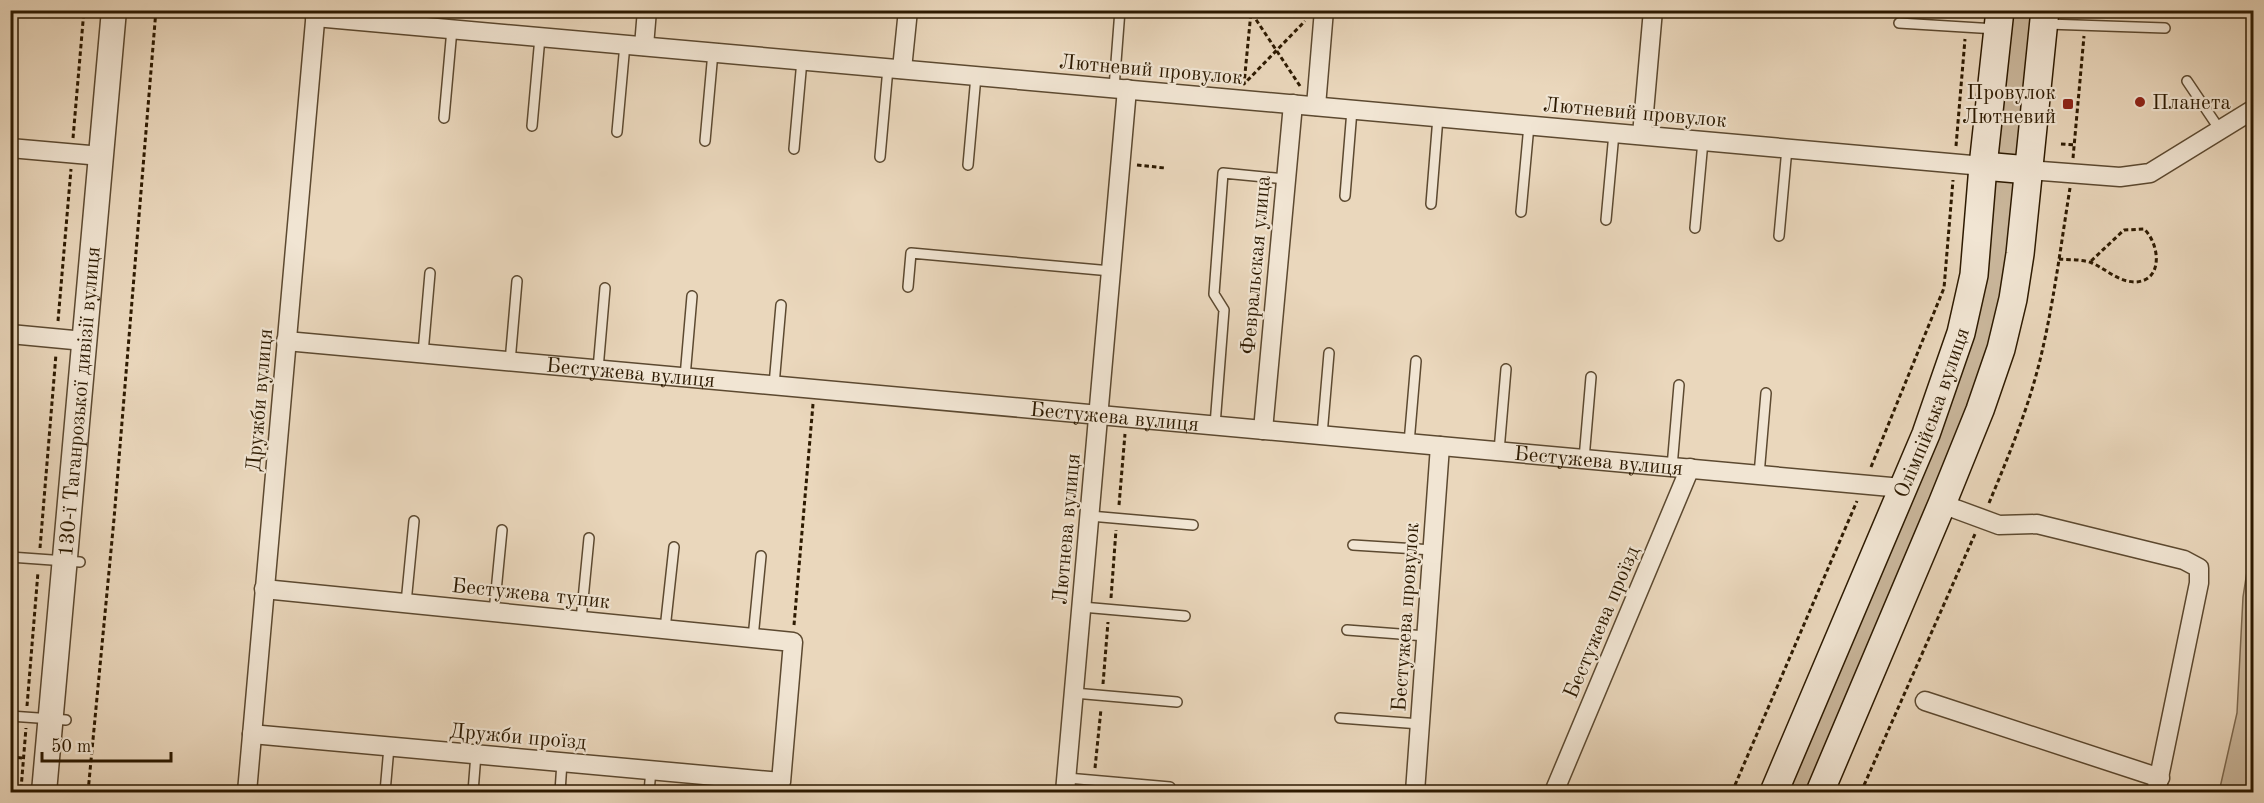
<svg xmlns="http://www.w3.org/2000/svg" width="2264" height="803" font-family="'Old Standard TT',serif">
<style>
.green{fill:#cab79c;stroke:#7c684e;stroke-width:1.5}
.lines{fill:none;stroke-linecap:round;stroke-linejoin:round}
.service-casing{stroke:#5c4930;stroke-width:12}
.minor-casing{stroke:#5c4930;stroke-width:21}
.tertiary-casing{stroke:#5c4930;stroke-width:27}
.secondary-casing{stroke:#2d1a01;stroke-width:30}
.path{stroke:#2d1a01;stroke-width:3;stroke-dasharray:4.5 3;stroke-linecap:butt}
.service{stroke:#f1e5d3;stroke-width:9}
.minor{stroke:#f1e5d3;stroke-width:18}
.tertiary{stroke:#f1e5d3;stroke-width:24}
.secondary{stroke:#f1e5d3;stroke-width:27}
.poi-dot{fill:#8f2418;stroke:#f1e5d3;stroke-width:2}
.labels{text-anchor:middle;stroke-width:4.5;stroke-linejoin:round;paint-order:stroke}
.street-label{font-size:21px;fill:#2d1a01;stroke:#f1e5d3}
.poi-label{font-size:21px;fill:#2d1a01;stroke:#f1e5d3;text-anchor:end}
</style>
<rect width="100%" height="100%" fill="#ead7bc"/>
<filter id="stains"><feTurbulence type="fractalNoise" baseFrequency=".00333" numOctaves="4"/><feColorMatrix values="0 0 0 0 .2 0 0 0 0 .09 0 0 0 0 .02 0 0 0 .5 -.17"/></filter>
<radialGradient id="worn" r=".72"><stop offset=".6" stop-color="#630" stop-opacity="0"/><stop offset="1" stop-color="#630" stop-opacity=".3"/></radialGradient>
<path class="green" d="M 1999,11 L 2043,11 L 2013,299 L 1820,792 L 1774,792 L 1945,384 Z
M 2253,533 L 2253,792 L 2219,792 L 2237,713 L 2243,597 Z"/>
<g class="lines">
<g class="service-casing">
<path id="service" d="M 1899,23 L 1996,29
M 2047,24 L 2165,28
M 2187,81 L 2220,130
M 1114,88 L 1120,10
M 444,118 L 452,29
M 532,126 L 540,37
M 617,132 L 625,44
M 705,141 L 713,52
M 794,149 L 802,60
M 880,157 L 888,68
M 968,165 L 976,76
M 1345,196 L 1352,110
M 1431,204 L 1438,117
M 1521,212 L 1529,125
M 1606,220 L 1614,133
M 1695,228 L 1703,141
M 1779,236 L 1787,148
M 908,287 L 911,253 L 1111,271
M 423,353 L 430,273
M 510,362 L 517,281
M 598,369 L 605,288
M 685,377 L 692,296
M 774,385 L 781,305
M 1215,425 L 1224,310 L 1214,294 L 1223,173 L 1286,179
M 1322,435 L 1329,353
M 1409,443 L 1416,361
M 1499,451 L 1506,369
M 1584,459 L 1591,377
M 1672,467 L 1679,385
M 1759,475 L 1766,393
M 1090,516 L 1193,525
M 1353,545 L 1433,550
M 10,557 L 80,562
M 406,603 L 414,521
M 1082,607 L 1185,616
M 494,612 L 502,530
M 581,620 L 589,538
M 665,629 L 674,547
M 1347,630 L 1426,636
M 753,638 L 761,556
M 1074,693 L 1177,702
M 10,716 L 66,720
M 1340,718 L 1420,724
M 1067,778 L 1170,787
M 385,792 L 389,747
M 473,792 L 476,754
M 560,792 L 562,762
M 649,792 L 651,770"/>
</g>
<g class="minor-casing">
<g id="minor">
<path d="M 315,17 L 1983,166"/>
<path d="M 644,46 L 647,10"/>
<path d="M 902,69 L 908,10"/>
<path d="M 1316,106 L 1324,10"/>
<path d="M 1642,135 L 1653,10"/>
<path d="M 10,148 L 101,156"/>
<path d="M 2029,170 L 2120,177 L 2150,173 L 2254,109"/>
<path d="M 10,334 L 84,341"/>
<path id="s1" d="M 286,341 L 1902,488"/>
<path d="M 1263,430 L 1293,104"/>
<path d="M 1942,504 L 1999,525 L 2037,524 L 2184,560 L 2199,568 L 2199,583 L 2156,792"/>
<path d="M 1925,701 L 2160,778"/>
<path d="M 252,734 L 781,782 L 793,642 L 264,589"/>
<path d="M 247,792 L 316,10"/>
<path d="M 1065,792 L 1127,89"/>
<path d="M 1415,792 L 1440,446"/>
<path d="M 1554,792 L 1690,468"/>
</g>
</g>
<g class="tertiary-casing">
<g id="tertiary">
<path id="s2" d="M 44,792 L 114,10"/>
</g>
</g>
<g class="secondary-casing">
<g id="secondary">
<path d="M 1983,166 L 2029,170"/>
<path id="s3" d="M 1774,792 L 1926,434 L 1961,333 L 1974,275 L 1983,166 L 2000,10"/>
<path d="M 1820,792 L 1942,504 L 1980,410 L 2001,349 L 2013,299 L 2020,254 L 2045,10"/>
</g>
</g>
<path class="path" d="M 1246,10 L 1251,12 L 1244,84 L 1305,21
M 1300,86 L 1251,12 L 1306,16
M 73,138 L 84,10
M 2061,144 L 2075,145
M 1956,146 L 1965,39
M 2073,158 L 2084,36
M 1137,165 L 1165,168
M 2059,259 C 2069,260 2082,259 2092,263 C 2106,269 2117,281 2134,282 C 2164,282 2160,244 2144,229 L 2124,230 L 2090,262
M 58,321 L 71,169
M 1871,467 L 1944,288 L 1953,180
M 1989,503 C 2009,455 2029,407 2041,356 C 2054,301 2061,244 2070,188
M 1119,505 L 1125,434
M 40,548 L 56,354
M 1111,598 L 1116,530
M 794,625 L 813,404
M 1103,684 L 1108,622
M 27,706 L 38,572
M 10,757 L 23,758
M 1095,768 L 1101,709
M 21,789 L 26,728
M 14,792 L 21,789 L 21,792
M 88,792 L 114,519 L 156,10
M 1732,792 L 1857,501
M 1861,792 L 1975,534"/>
<use href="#service" class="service"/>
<use href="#minor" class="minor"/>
<use href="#tertiary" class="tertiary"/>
<use href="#secondary" class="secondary"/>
</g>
<g class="poi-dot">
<circle cx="2140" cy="102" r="6"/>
<rect x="2062" y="98" width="12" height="12" rx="3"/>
</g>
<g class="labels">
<g class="street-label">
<text transform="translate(1151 69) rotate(5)" y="7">Лютневий провулок</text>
<text transform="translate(1635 112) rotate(5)" y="7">Лютневий провулок</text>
<text transform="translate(1255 265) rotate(-85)" y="7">Февральская улица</text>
<text dy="7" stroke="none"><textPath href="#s1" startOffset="346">Бестужева вулиця</textPath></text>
<text transform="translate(259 400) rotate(-85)" y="7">Дружби вулиця</text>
<text dy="7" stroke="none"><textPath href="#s2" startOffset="392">130-ї Таганрозької дивізії вулиця</textPath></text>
<text dy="7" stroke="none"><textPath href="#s3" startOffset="411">Олімпійська вулиця</textPath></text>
<text dy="7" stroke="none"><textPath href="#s1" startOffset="832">Бестужева вулиця</textPath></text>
<text dy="7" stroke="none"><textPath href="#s1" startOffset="1318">Бестужева вулиця</textPath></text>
<text transform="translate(1066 529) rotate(-85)" y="7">Лютнева вулиця</text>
<text transform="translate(531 593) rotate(6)" y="7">Бестужева тупик</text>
<text transform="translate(1405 617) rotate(-86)" y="7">Бестужева провулок</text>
<text transform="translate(1601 622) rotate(-67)" y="7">Бестужева проїзд</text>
<text transform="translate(518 736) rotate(5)" y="7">Дружби проїзд</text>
</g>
<g class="poi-label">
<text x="2056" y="99">Провулок<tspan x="2056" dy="24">Лютневий</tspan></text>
<text x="2152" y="109" text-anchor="start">Планета</text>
</g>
</g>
<rect width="2264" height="803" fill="none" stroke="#ead7bc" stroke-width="36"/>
<rect x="12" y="12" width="2240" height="779" fill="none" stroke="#2d1a01" stroke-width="3"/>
<rect x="18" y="18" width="2228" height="767" fill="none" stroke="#2d1a01" stroke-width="1.5"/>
<path d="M42 752v9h129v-9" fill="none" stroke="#2d1a01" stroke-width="3"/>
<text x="51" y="752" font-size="18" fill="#2d1a01" stroke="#f1e5d3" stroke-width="4.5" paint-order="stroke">50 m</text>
<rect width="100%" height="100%" filter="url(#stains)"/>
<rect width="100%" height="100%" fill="url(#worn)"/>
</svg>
